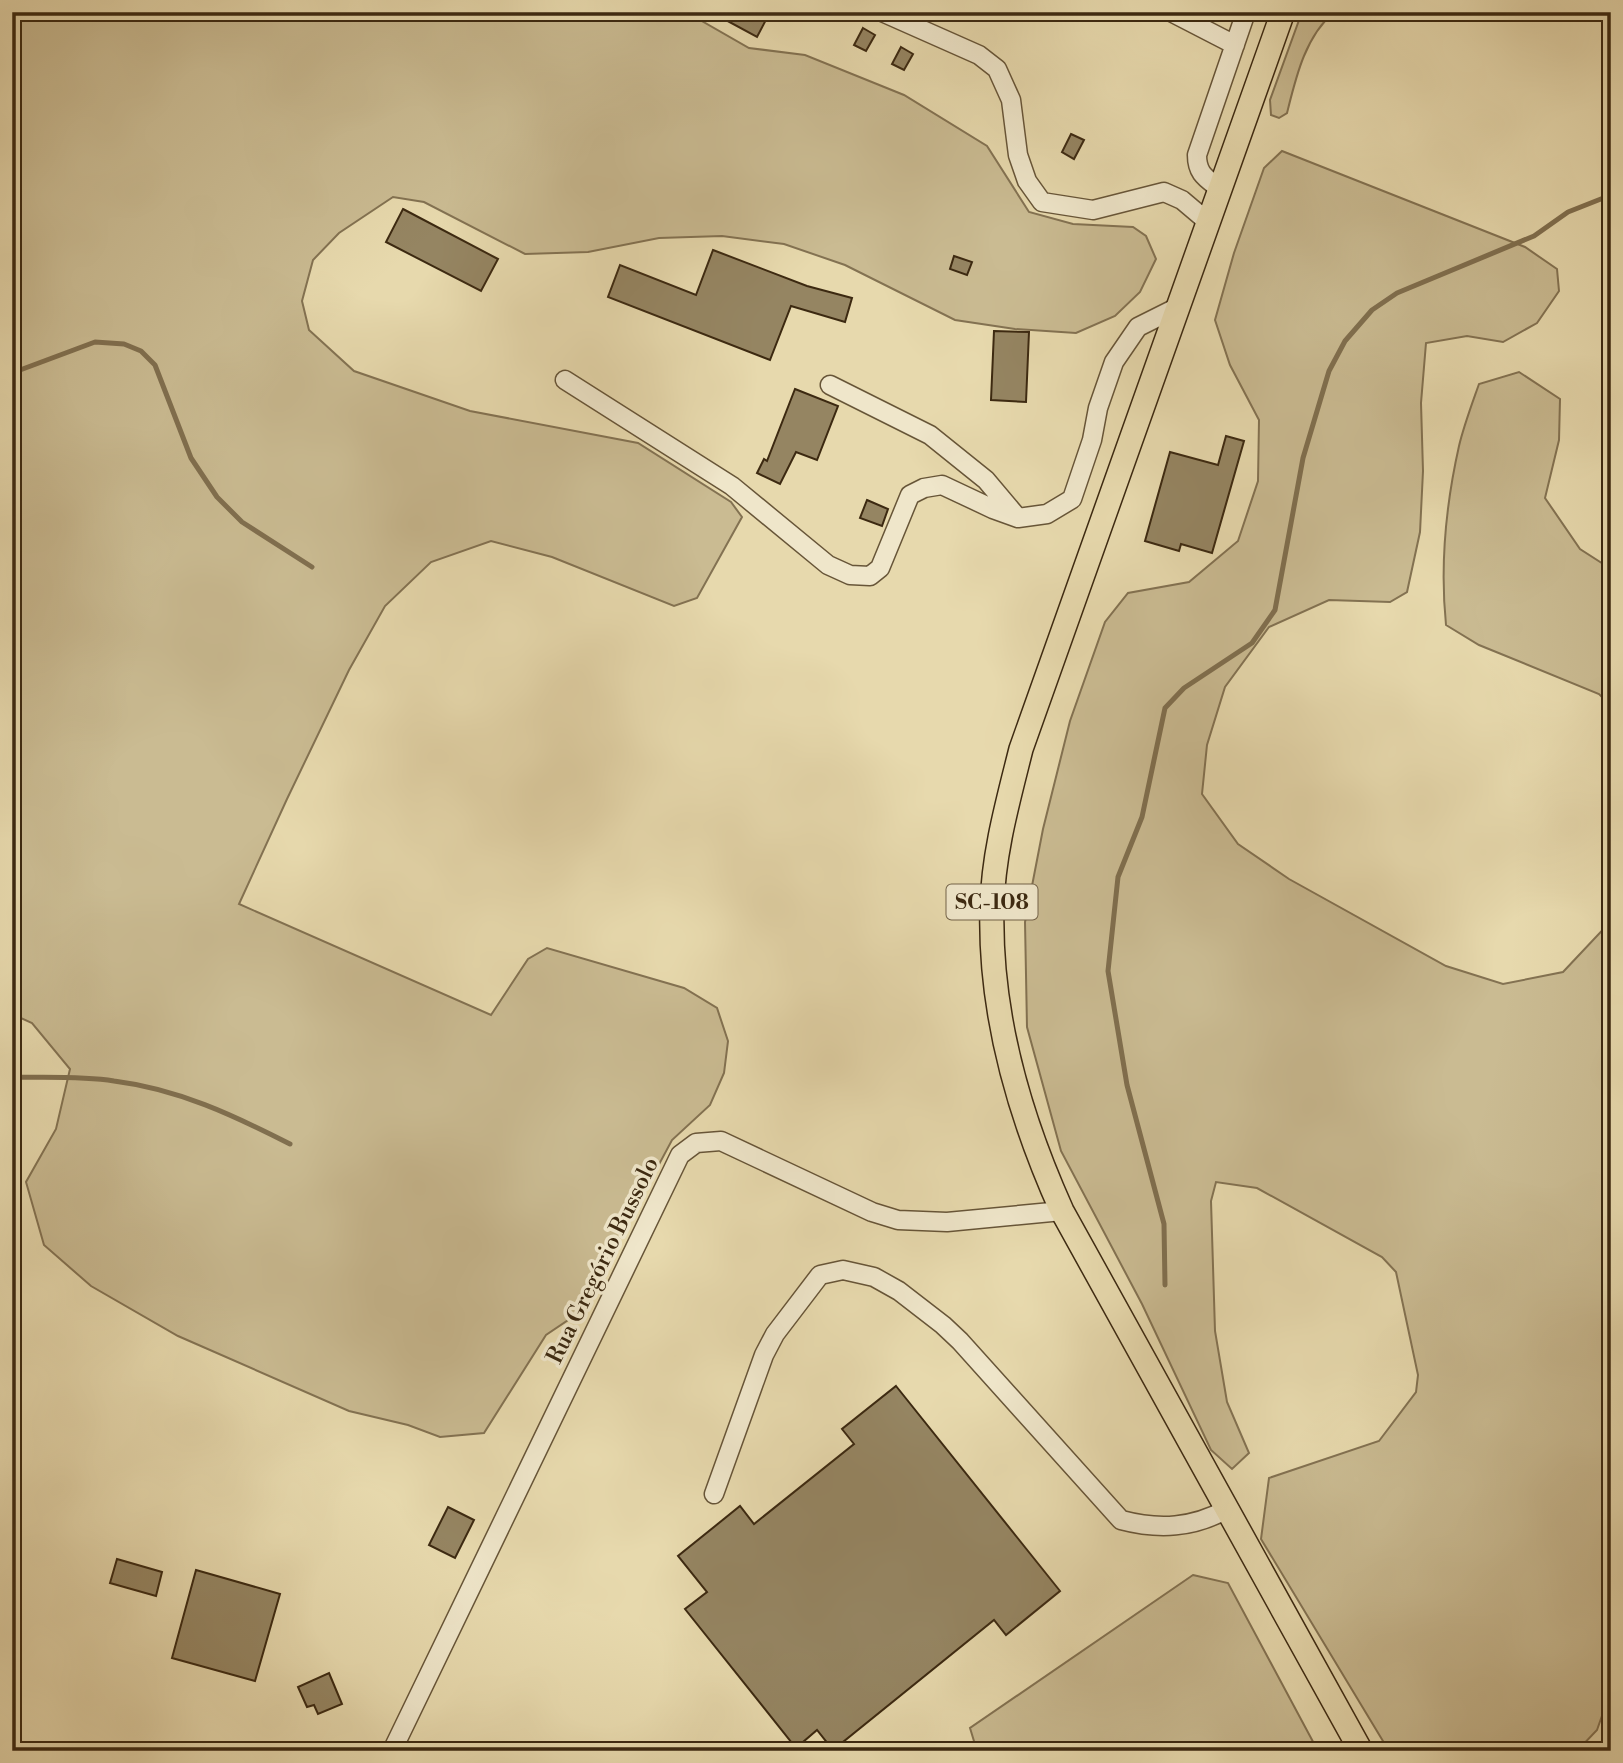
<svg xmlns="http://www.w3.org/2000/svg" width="1623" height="1763" font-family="'Libre Bodoni',serif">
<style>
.green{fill:#cabb92;stroke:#837252;stroke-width:2}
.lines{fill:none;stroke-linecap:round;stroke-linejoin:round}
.stream{stroke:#806f4f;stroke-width:5}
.building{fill:#958562;stroke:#3c2911;stroke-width:2}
.minor-casing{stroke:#675538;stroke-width:21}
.major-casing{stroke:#3c2911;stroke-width:26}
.minor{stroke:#efe6ca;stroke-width:18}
.major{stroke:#e7d9ad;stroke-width:23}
.labels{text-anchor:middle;stroke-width:7;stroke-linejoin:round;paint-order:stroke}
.shield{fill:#efe6ca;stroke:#726248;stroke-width:2}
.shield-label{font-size:21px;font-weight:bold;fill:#3c2911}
.street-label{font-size:23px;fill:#3c2911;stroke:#efe6ca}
</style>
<rect width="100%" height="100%" fill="#e7d9ad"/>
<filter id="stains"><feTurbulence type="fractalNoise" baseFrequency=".00286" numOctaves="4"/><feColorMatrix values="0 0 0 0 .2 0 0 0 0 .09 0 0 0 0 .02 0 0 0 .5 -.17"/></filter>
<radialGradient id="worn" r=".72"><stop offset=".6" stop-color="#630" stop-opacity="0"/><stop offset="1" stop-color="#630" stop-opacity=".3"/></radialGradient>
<path class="green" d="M 12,12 L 686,12 L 749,48 L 805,55 L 904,95 L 987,146 L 1029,212 L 1073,224 L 1133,227 L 1146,236 L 1156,259 L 1140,292 L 1115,316 L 1076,333 L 1015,329 L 955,320 L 845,265 L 784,244 L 722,236 L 659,238 L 588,252 L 525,254 L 424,202 L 393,197 L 339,233 L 313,260 L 302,301 L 309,330 L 354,371 L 470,411 L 638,443 L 731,502 L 742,517 L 697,598 L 674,606 L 552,557 L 491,541 L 431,562 L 385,606 L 349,670 L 287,799 L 239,904 L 491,1015 L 528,959 L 547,948 L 684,988 L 717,1008 L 728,1041 L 724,1073 L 710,1105 L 672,1140 L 580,1312 L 546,1335 L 484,1433 L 440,1437 L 408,1425 L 349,1411 L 178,1336 L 91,1286 L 44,1245 L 26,1182 L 56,1129 L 70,1069 L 32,1023 L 12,1014 Z
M 1302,12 L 1334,12 C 1305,37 1296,77 1287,113 L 1279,118 L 1271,115 L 1270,100 Z
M 1282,151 L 1525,247 L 1557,269 L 1559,291 L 1537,323 L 1503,342 L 1467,336 L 1426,343 L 1421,403 L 1423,471 L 1420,532 L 1407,592 L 1390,602 L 1329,600 L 1269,627 L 1225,687 L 1207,745 L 1202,794 L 1238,844 L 1289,879 L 1446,966 L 1503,984 L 1563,972 L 1611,921 L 1611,1690 L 1597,1730 L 1577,1751 L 1389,1751 L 1261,1539 L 1269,1478 L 1379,1441 L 1416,1392 L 1418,1375 L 1396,1272 L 1382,1257 L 1257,1188 L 1216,1182 L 1211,1201 L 1215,1331 L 1227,1402 L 1249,1453 L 1232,1469 L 1211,1450 L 1142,1304 L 1061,1151 L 1027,1027 L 1025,922 L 1043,829 L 1070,721 L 1105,622 L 1128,593 L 1189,582 L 1238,541 L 1258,481 L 1259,420 L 1230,365 L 1215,320 L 1234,253 L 1264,168 Z
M 1519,372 L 1560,399 L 1559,440 L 1545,498 L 1580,549 L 1611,569 L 1611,706 L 1599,694 L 1479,645 L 1446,625 C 1440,566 1446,504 1459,446 C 1464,425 1472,404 1479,384 Z
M 1193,1575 L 1228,1583 L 1318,1751 L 977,1751 L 970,1728 Z"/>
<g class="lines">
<path class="stream" d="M 12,373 L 95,342 L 124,344 L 141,351 L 155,365 L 191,458 L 217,497 L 242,522 L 312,567
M 12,1077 C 46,1078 81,1076 114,1081 C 178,1089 233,1115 290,1144
M 1165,1285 L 1164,1224 L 1127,1085 L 1108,971 L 1118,877 L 1142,817 L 1165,708 L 1184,688 L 1252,643 L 1275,610 L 1303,458 L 1329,371 L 1345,341 L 1372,310 L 1397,293 L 1534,236 L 1568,212 L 1611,195"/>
</g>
<path class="building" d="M 711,12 L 760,12 L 768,16 L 757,37 Z
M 863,28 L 875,35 L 866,51 L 854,45 Z
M 901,47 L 913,54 L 904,70 L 892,64 Z
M 1071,134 L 1084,140 L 1074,159 L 1062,152 Z
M 403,209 L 498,259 L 481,291 L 386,242 Z
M 713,250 L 807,286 L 852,298 L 845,322 L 791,306 L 770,360 L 608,297 L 620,265 L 696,295 Z
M 954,256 L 972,262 L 967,275 L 950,269 Z
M 994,331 L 1029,332 L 1026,402 L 991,400 Z
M 795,389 L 838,406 L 817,460 L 796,452 L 780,484 L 757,473 L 764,459 L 767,461 Z
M 1226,436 L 1244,441 L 1212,553 L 1181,544 L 1179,551 L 1145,541 L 1170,452 L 1218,465 Z
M 867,500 L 888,509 L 882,526 L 860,518 Z
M 896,1386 L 1060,1591 L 1006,1635 L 994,1620 L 833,1750 L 817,1730 L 796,1748 L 685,1609 L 707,1592 L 678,1556 L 740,1506 L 754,1524 L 854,1444 L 842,1429 Z
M 448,1507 L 474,1520 L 455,1558 L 429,1545 Z
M 117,1559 L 162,1572 L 156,1596 L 110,1583 Z
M 196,1570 L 280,1594 L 255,1681 L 172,1658 Z
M 329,1673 L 342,1704 L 318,1714 L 314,1705 L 307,1707 L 298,1687 Z"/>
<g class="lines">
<g class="minor-casing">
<path id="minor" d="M 882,12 L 979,55 L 997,69 L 1011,100 L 1018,155 L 1027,181 L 1042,202 L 1093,210 L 1164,192 L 1182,200 L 1208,222
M 1171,12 L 1235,45
M 1220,189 C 1206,178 1197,174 1197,155 L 1246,12
M 565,380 L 732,486 L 828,565 L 850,575 L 870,576 L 880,568 L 910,495 L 924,488 L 942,485 L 993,509 L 1018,518
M 830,385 L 930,435 L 986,480 L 1018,518 L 1047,514 L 1072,499 L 1092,440 L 1098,408 L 1114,362 L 1138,327 L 1178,307
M 714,1494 L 764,1355 L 775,1334 L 820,1275 L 843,1270 L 874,1277 L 899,1291 L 943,1325 L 960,1341 L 1121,1520 C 1159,1530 1193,1528 1227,1509
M 392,1751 L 680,1155 L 696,1143 L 721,1141 L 872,1212 L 898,1220 L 947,1222 L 1062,1211"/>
</g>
<g class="major-casing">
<path id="major" d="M 1283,12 L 1021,749 C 1008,801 993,854 992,907 C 989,1013 1019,1116 1062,1211 L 1361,1751"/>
</g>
<use href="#minor" class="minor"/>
<use href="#major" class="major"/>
</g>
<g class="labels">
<rect class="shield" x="946.5" y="884.5" width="91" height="35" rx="5"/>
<g class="shield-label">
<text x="992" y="909">SC-108</text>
</g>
<g class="street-label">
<text transform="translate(602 1260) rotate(-64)" y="8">Rua Gregório Bussolo</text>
</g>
</g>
<rect width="1623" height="1763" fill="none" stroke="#e7d9ad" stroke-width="42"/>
<rect x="14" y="14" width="1595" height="1735" fill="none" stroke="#3c2911" stroke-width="3.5"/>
<rect x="21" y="21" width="1581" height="1721" fill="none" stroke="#3c2911" stroke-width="2"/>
<rect width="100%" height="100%" filter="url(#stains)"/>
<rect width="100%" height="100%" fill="url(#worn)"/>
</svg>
